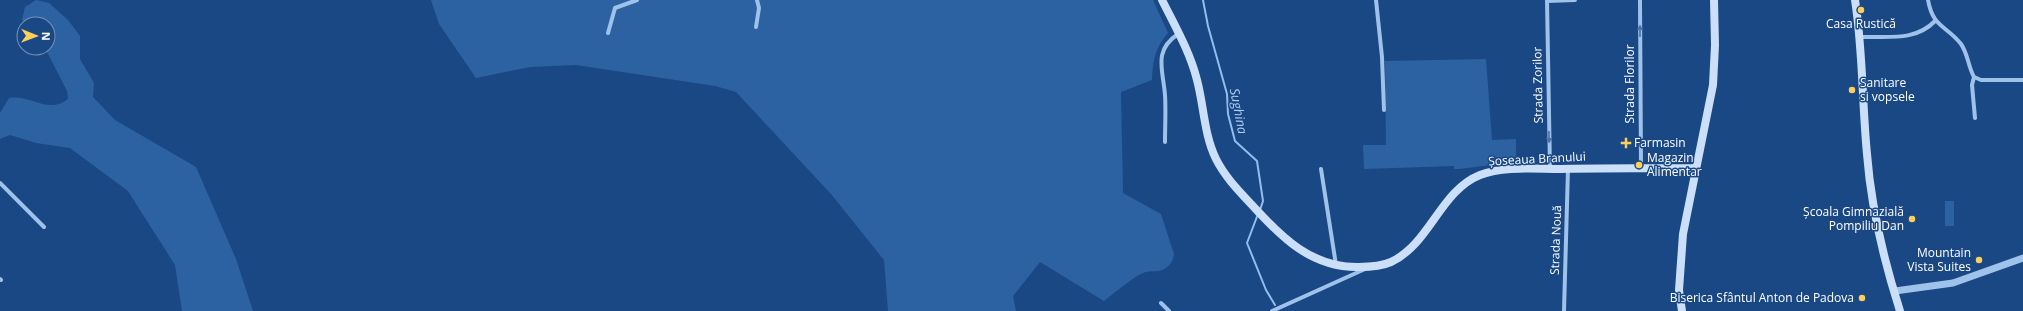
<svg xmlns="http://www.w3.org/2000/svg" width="2023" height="311" font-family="'Open Sans',sans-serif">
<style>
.green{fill:#2d62a2}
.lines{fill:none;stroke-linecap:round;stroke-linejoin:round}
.stream{stroke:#92bdee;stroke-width:2}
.minor{stroke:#9fc2eb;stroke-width:4}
.tertiary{stroke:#9fc2eb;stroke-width:7}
.secondary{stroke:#cbdff8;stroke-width:8}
.oneway{fill:#4973a8}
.poi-dot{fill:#fece5b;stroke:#1a4884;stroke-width:1.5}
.labels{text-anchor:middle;stroke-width:3;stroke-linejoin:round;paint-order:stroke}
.poi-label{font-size:12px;fill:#fff;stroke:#1a4884;text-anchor:start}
.street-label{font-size:12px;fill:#fff;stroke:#1a4884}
.water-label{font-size:13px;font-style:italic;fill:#abccf3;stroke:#1a4884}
</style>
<rect width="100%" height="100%" fill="#1a4884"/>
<path class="green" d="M 36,0 L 49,3 L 68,20 L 80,36 L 80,59 L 94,83 L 93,97 L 115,120 L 196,167 L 236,259 L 253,311 L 182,311 L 175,265 L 128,191 L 70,148 L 36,143 L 10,135 L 0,139 L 0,113 L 9,98 C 31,94 48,115 68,99 L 67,91 L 45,48 L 48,48 L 48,24 L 26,24 L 22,20 L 25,7 Z
M 431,0 L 1153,0 L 1168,33 C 1155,48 1153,60 1152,80 L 1121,92 L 1123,193 L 1161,214 L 1174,254 C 1173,261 1170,266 1164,269 C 1157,273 1152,270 1146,272 C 1138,273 1112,295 1104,301 L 1040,262 L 1013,296 L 1016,311 L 888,311 L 884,260 L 831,194 L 736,92 L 715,86 L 576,65 L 530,67 L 476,78 L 439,24 Z
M 1486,59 L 1492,140 L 1516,139 L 1516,164 L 1491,165 L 1459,169 L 1454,169 L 1454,166 L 1364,169 L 1363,145 L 1386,145 L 1385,61 Z
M 1945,201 L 1954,201 L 1954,226 L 1945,226 Z"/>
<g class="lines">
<path class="stream" d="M 1203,0 L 1208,26 L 1227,94 L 1228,114 L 1235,141 L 1257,161 L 1263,201 L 1260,210
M 1258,214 L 1247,243 L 1266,290 L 1275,305"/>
<path class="minor" d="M 1376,0 L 1382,57 L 1384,110
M 1547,0 L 1550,169
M 1640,0 L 1641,168
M 1928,0 C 1933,28 1946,25 1961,44 C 1968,54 1968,66 1974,77 L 1981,80 L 2023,80
M 1547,1 L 1575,0
M 756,27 L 759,8 L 757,0
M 608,33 L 615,8 L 637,0
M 1860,37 C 1887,36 1915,42 1935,21
M 1974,77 L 1972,85 L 1975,118
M 1165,142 C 1165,126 1166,111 1165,95 C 1163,69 1153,51 1178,34
M 1321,169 L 1336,265
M 0,183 L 44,227
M 0,279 L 1,280
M 1161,303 L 1169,311
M 1272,311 L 1365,269
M 1564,311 L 1568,169"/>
<path class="tertiary" d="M 1895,291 L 1953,283 L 2023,258"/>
<path class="secondary" d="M 1162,0 C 1175,26 1190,52 1197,80 C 1204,106 1204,135 1216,159 C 1225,177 1239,191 1252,205 C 1282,238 1312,268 1359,267 C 1370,267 1382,266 1391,262 C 1430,244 1440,191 1480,175 C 1503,166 1535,169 1560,169 C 1605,168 1651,168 1696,168
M 1855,0 C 1863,51 1862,102 1867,154 C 1871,206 1884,261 1900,311
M 1682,311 L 1679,290 L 1683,234 L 1713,85 L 1715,45 L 1714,0"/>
</g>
<defs><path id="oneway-solid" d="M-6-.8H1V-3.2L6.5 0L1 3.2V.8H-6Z"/></defs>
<g class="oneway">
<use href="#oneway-solid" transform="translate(1640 31) rotate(-90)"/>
<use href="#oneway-solid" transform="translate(1549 137) rotate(89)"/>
</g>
<g class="poi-dot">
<circle cx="1861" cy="10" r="4"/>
<circle cx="1852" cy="90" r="4"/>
<path d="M1624 137h4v4h4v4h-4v4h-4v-4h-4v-4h4z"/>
<circle cx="1639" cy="165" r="4"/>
<circle cx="1912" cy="219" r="4"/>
<circle cx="1979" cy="260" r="4"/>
<circle cx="1862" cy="298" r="4"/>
</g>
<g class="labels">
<g class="poi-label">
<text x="1861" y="28" text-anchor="middle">Casa Rustică</text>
<text x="1860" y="87">Sanitare<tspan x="1860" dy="14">si vopsele</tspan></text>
<text x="1634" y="147">Farmasin</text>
<text x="1647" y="162">Magazin<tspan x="1647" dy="14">Alimentar</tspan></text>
<text x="1904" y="216" text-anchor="end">Școala Gimnazială<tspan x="1904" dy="14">Pompiliu Dan</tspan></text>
<text x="1971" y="257" text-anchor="end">Mountain<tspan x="1971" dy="14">Vista Suites</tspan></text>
<text x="1854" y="302" text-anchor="end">Biserica Sfântul Anton de Padova</text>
</g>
<g class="street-label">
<text transform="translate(1630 84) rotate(-90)" y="4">Strada Florilor</text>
<text transform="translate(1538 85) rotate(-91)" y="4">Strada Zorilor</text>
<text transform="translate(1537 159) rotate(-3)" y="4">Șoseaua Branului</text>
<text transform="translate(1556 240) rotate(-88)" y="4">Strada Nouă</text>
</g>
<g class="water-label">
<text transform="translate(1239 111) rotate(79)" y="5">Sughina</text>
</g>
</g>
<g transform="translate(36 36) rotate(91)"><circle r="19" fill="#1a4884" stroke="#7691b5"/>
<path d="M0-3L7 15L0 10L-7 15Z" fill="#fece5b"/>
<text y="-6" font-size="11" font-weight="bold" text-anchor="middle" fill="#ffffff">N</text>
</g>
</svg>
